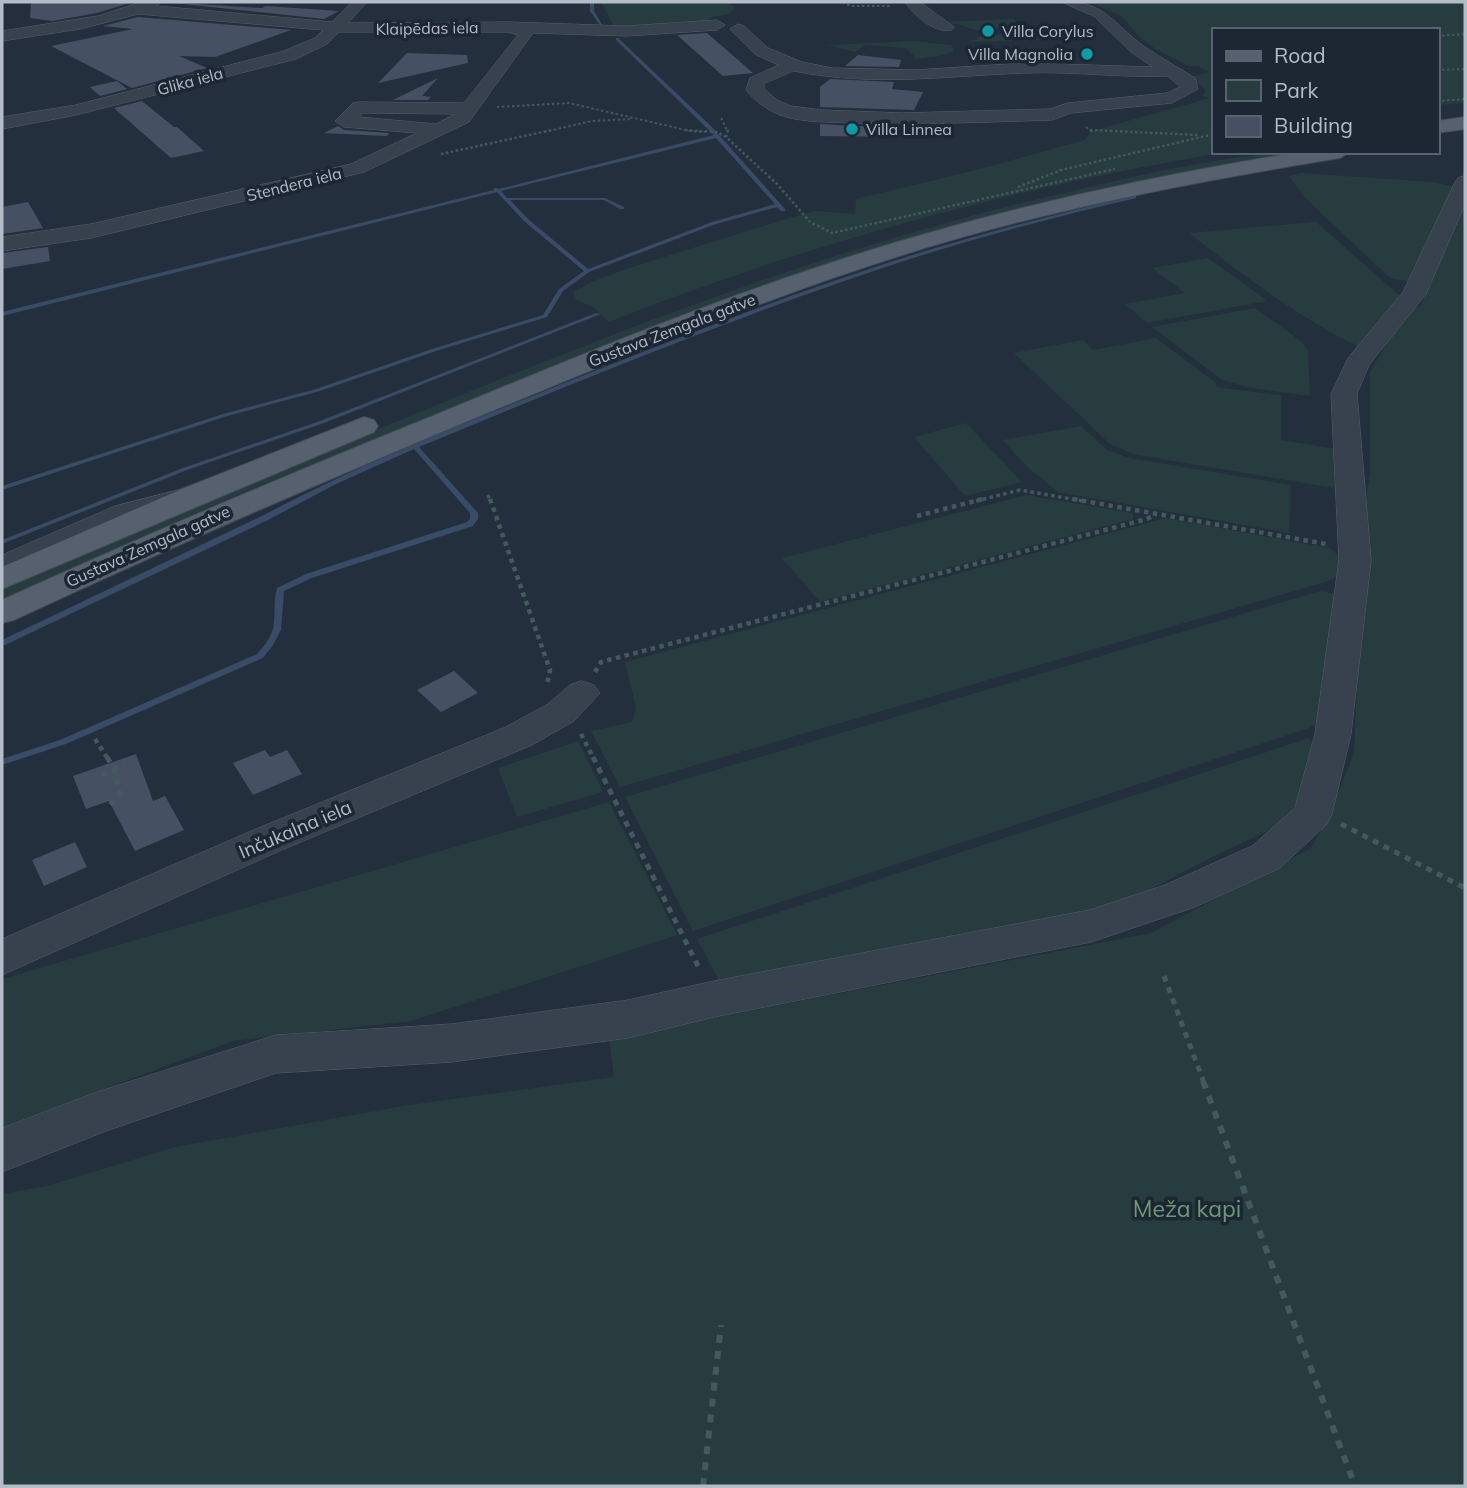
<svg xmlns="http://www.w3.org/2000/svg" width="1467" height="1488" font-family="Mulish,sans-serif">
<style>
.green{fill:#263c3f}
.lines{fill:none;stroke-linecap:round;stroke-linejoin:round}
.stream{fill:#394c67;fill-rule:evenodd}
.building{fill:#455162}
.minor-casing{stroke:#565f6c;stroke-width:1}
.major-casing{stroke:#414a57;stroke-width:2}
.path-far5{stroke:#44595c;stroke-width:2;stroke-dasharray:2.5 2.5;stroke-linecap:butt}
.path-far4{stroke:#44595c;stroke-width:2.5;stroke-dasharray:2.5 2.5;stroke-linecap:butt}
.path-far3{stroke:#44595c;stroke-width:3.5;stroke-dasharray:3.5 3.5;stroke-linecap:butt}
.path-far2{stroke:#44595c;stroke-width:4.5;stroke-dasharray:4.5 4.5;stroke-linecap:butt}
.path-far1{stroke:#44595c;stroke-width:5;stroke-dasharray:6 6;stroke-linecap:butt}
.path{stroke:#44595c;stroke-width:6;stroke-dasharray:8 8;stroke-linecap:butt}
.minor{fill:#38414e;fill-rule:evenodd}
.major{fill:#56606e;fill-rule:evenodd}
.culture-dot{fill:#0f9aa8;stroke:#1d2633;stroke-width:2.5}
.labels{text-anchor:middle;stroke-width:7;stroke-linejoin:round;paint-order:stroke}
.far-street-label{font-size:16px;fill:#b4bcc9;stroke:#1d2633}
.far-poi-label{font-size:16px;fill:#b4bcc9;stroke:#1d2633;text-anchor:start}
.street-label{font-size:19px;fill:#b4bcc9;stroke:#1d2633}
.near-park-label{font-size:23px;fill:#6b9a76;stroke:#1d2633}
</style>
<rect width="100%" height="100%" fill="#242f3e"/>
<path class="green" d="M 601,2 L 733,2 L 730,5 L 735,6 L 730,14 L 713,17 L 703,23 L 615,28 Z
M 1089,2 L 1465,2 L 1465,103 L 1437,105 L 1437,30 L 1213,30 L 1213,152 L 1225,152 C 1014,188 808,243 609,322 L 595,308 L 576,300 L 573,292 L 594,281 L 629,268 L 789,218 L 816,211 L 855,214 L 856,199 L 976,170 L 1085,140 L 1092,131 L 1210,98 L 1203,96 L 1206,90 L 1190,77 L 1210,72 L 1198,66 L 1188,66 L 1154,48 L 1140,37 L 1121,16 Z
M 1013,19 L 1041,40 L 973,42 L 969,40 L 977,40 L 977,37 L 1014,34 C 990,22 991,33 973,29 C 963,27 961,23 950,24 L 947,22 Z
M 912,41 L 951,45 L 954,51 L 940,56 L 917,59 L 906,48 L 865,45 L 855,52 L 828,45 Z
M 1314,152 L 1082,194 L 541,372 L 242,493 L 2,599 L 2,589 C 157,520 314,455 471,391 C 657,316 844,245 1039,199 C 1125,179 1226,152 1314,152 Z
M 1301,173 L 1432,182 L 1456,187 L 1416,283 L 1390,278 L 1304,197 L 1289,176 Z
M 1465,201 L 1465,1486 L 2,1486 L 2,1194 L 47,1186 L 175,1147 L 409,1105 L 614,1077 L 609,1038 L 1151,933 L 1311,848 L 1328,818 L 1354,753 L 1362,564 L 1360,533 L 1370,474 L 1370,372 L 1403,316 L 1421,305 Z
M 1316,222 L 1400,296 L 1363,349 C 1299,318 1244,276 1189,233 Z
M 1208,258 L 1268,301 L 1147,323 L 1125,304 L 1185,293 L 1152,268 Z
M 1255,308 L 1302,342 L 1308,351 L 1310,396 L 1251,388 L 1222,380 L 1152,327 Z
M 1156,338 L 1216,383 L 1216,387 L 1281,395 L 1281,440 L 1337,449 L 1339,489 L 1133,454 L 1110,444 L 1014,353 L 1083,340 L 1093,350 Z
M 966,423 L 1022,482 L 965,496 L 914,437 Z
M 1081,426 L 1107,450 L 1130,458 L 1291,485 L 1289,533 L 1058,492 L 1026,466 L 1003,440 Z
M 1027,495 L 1133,513 L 1133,519 L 820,602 L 782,558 Z
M 1166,518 L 1329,548 C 1341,555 1341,561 1338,574 L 1332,580 L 620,787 L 591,731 L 632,722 L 636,708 L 625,662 Z
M 1320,591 L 1336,594 L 1323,720 L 1309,728 L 693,931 L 625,797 Z
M 1309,738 L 1316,747 L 1313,770 L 1287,822 L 1208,859 L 1136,897 L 1097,909 L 772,973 L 718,979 L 697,939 Z
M 578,741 L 603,792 L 517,817 L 498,768 Z
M 609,802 L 677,935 L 411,1021 L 233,1041 L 2,1127 L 2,979 Z"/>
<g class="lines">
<path class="stream" d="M 590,2 L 594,2 L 594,11 L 604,28 L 602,28 L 590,11 Z
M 616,38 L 618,38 L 711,126 L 785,209 L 785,211 L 781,211 L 777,207 L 716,224 L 589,272 L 563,291 L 547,317 L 436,351 L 320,391 L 227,416 L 2,490 L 2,486 L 223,414 L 316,389 L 432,349 L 543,315 L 559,289 L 584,271 L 524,221 L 497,192 L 2,316 L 2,312 L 494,190 L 494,188 L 496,188 L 499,189 L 714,135 L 616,40 ZM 716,138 L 775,204 L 712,222 L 588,269 L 528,219 L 510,200 L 604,200 L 620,209 L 624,209 L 624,207 L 605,198 L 507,198 L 501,191 Z
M 1134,196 L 1136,196 L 1136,198 C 1060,216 985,235 910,259 C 744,313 581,380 419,447 L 478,513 L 478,519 L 473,526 L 312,578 L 284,591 L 281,630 L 273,645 L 263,658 L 66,744 L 2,765 L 2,759 L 60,740 L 257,654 C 263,647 270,639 273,629 C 276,616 273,602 277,588 L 306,574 L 467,522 L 470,519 L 470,513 L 414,449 L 336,484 L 268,520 L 5,645 L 2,645 L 2,640 L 262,516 C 359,464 461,425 562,384 C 677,338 792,293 909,256 C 984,233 1058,213 1134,196 Z
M 596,313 L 601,314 L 324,423 L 187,470 L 2,544 L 2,540 L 183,468 L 320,421 Z"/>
</g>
<path class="building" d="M 31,2 L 133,2 L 97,13 L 52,21 L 30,18 Z
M 164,2 L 262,8 L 266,6 L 339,11 L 324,19 Z
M 138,17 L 291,30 L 215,57 L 179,56 L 207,68 L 132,88 L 51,46 L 133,29 L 103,26 Z
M 707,33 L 753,73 L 723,76 L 677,35 Z
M 407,53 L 467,55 L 468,63 L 378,83 Z
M 858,55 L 901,60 L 899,67 L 845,66 Z
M 438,78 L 422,96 L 431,97 L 428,100 L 393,100 Z
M 830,79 L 894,82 L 892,89 L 923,92 L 914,110 L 820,107 L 820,87 Z
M 117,81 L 127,89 L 100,96 L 90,87 Z
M 142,101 L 174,127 L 177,127 L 204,151 L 171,158 L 114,108 Z
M 820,124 L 854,126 L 905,126 L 900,137 L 820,136 Z
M 338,126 L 344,130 L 389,133 L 387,136 L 324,133 Z
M 28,202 L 43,228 L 2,234 L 2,207 Z
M 48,247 L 50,261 L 2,269 L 2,253 Z
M 454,671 L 478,693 L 441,712 L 417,690 Z
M 265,750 L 270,757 L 287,750 L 302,774 L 253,795 L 233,763 Z
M 136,754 L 153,801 L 165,796 L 184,830 L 135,851 L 109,801 L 86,809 L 73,776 Z
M 75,842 L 87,867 L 44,886 L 32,860 Z"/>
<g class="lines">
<g class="minor-casing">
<path id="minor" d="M 141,2 L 161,2 L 157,6 L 332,22 L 352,2 L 367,2 L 348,23 L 351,23 L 508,22 L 627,26 L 717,20 L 725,25 L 717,30 L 627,36 L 533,33 L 469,122 L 364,172 L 91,238 L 2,251 L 2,237 L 91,224 L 351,164 L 417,133 L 344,127 L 335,121 L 353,103 L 359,102 L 464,103 L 518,35 L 508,32 L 339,32 L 327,44 L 296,59 L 76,115 L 2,129 L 2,117 L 76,105 L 284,51 L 315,38 L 323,30 L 138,14 L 80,29 L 2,41 L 2,31 L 98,16 ZM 364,113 L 455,114 L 436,124 L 359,117 Z
M 905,2 L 920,2 L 954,27 L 952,30 C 935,34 913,15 905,2 Z
M 1062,2 C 1106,0 1113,25 1145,47 C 1161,58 1179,68 1195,78 L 1198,89 L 1172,103 L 1071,113 L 1052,120 C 986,122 920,125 854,123 C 831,122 803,123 780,115 C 767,110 755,101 746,90 L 750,78 L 779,65 L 756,55 L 730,29 L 738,24 L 744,26 L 768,48 L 802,62 L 832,68 L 915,70 L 1025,63 L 1153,67 L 1131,52 L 1095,17 ZM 794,71 C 872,87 946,76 1024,73 C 1072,71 1120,78 1168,76 L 1180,87 L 1167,93 L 1068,103 L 1050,109 L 903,113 L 822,110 L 791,106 L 777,100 L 764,89 L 764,84 Z
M 1465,176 L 1465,204 L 1426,294 L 1369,365 L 1357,394 L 1371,560 L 1351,734 L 1332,814 L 1327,824 L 1280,868 L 1195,907 L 1091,942 L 714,1017 L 628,1038 L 452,1062 L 276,1073 L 106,1131 L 2,1172 L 2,1128 L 97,1092 L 276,1035 L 452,1024 L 628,1000 L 714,981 L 1090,910 L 1165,885 L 1252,846 L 1295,808 L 1315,734 L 1339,560 L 1331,394 L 1348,358 L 1403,292 L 1455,182 L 1458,178 Z
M 182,489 L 192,492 L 197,498 L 192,504 L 137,518 L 2,575 L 2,555 L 115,506 Z
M 582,681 L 594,685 L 600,693 L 574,721 L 532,745 L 284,849 L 2,975 L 2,939 L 256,829 L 506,727 L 548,704 L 570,685 Z"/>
</g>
<g class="major-casing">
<path id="major" d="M 1465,117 L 1465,129 L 1437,133 L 1437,121 Z
M 1300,152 L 1350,152 L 1340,158 C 1200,181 1061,207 925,248 C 771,295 623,357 475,418 C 320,483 166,549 14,620 L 2,623 L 2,600 C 145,535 289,474 435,415 C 573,358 712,300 855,255 C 1001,209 1150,176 1300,152 Z
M 364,417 L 374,420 L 378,426 L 374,432 L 2,589 L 2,567 L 182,489 Z"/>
</g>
<path class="path-far5" d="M 843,2 L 850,6 L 889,6 L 888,3
M 1437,36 L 1465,34
M 1437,70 L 1465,69
M 1437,101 L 1465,99
M 497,107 L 569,103 L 690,131 L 705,132
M 721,118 L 728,132
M 1086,127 L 1092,132
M 544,132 L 592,121 L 632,119"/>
<path class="path-far4" d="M 685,130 L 717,132 L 726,137
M 728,130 L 726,137 L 777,184 L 810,222 L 832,233 L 1115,169
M 1090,130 L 1198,135
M 441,154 L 552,130
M 1018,187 L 1061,170 L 1210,135"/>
<path class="path-far3" d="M 488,495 L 490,501
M 976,501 L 1020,490 L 1083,501"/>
<path class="path-far2" d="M 490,499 L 550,670 L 547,685
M 1073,499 L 1326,544
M 917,516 L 983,499
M 595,672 L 601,662 L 1147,519 L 1156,514
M 581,734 L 594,759
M 95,739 L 108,759"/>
<path class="path-far1" d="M 107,757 L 114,769 L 120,794 L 108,807
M 593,757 L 700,970
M 102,775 L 125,765
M 1341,824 L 1465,888
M 1164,976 L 1204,1083"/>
<path class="path" d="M 1203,1081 L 1355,1486
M 703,1486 L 721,1325"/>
<use href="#minor" class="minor"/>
<use href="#major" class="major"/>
</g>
<g class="culture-dot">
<circle cx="988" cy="31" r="7"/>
<circle cx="1087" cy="54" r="7"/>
<circle cx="852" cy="129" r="7"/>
</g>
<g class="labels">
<g class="far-street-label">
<text transform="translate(427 28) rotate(-1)" y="6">Klaipēdas iela</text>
<text transform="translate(190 81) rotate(-15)" y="6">Glika iela</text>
<text transform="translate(294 184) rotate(-14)" y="6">Stendera iela</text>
<text transform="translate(672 330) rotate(-21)" y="6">Gustava Zemgala gatve</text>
<text transform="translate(148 546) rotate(-24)" y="6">Gustava Zemgala gatve</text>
</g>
<g class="far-poi-label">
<text x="1002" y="37">Villa Corylus</text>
<text x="1073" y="60" text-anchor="end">Villa Magnolia</text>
<text x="866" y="135">Villa Linnea</text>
</g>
<g class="street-label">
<text transform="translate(295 829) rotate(-23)" y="7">Inčukalna iela</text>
</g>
<g class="near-park-label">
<text x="1187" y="1217">Meža kapi</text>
</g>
</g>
<rect width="1467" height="1488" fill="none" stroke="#b4bcc9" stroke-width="7"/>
<rect x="1212" y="28" width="228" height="126" fill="#1d2633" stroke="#59626f" stroke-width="2"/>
<rect x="1226" y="51" width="35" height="10" fill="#56606e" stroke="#59626f" stroke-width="2"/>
<text x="1274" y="63" font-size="21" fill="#b4bcc9">Road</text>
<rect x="1226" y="80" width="35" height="21" fill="#263c3f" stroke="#59626f" stroke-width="2"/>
<text x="1274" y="98" font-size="21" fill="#b4bcc9">Park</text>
<rect x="1226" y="116" width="35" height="21" fill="#455162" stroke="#59626f" stroke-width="2"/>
<text x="1274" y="133" font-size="21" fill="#b4bcc9">Building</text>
</svg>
